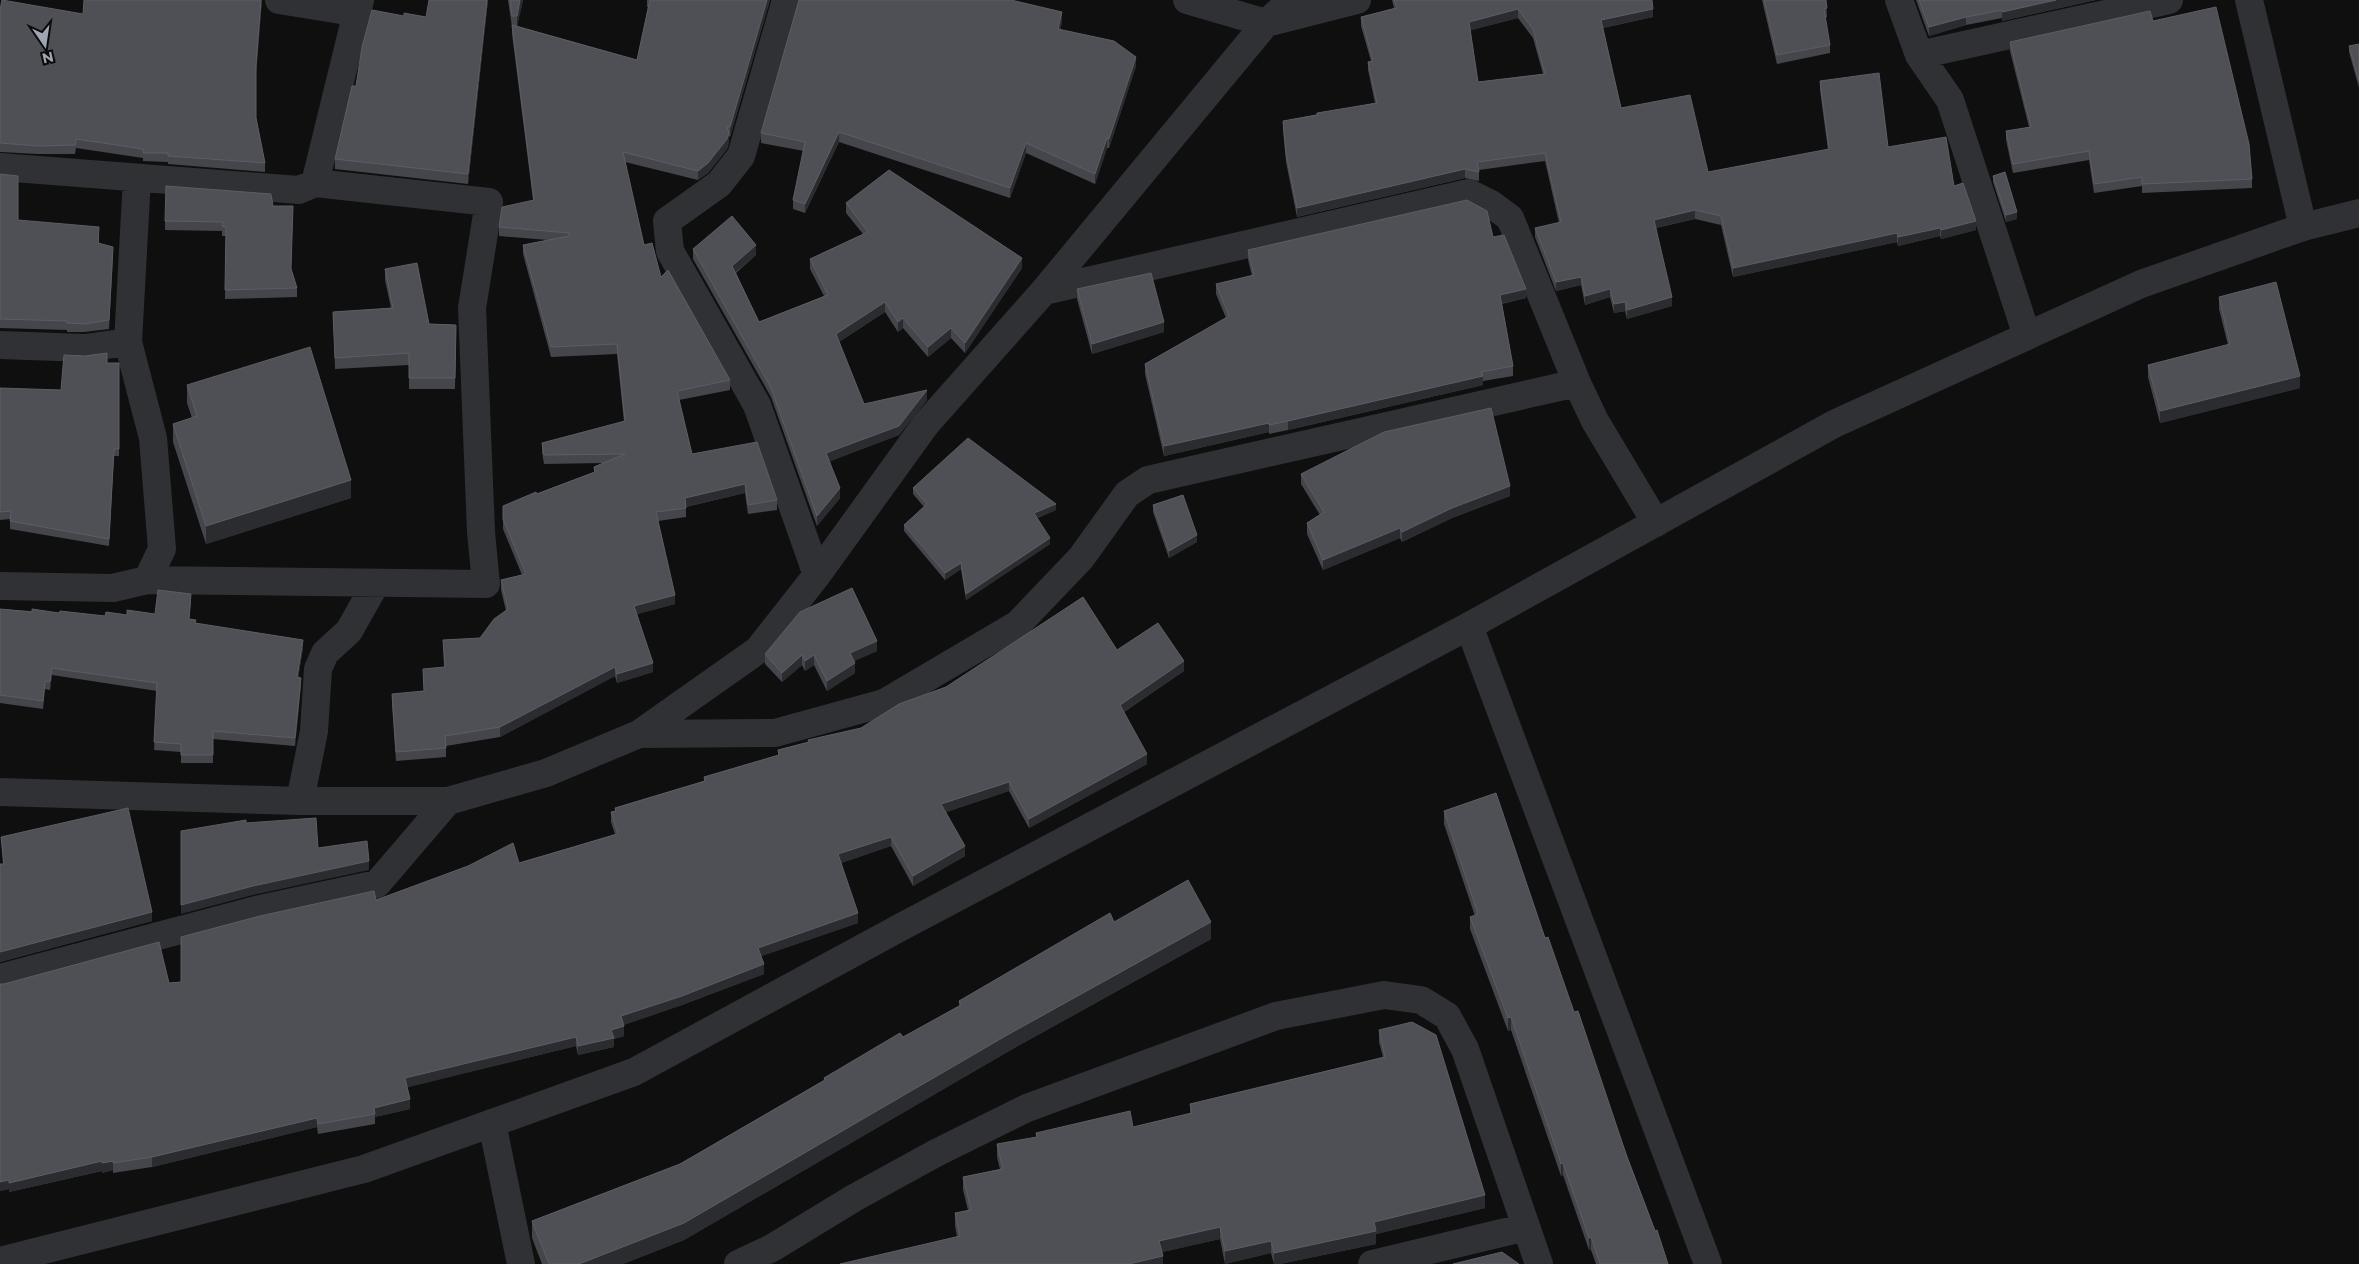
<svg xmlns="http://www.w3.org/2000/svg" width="2359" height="1264" font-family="Montserrat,sans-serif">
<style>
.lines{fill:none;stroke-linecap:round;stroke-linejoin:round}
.minor{stroke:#303135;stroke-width:28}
.tertiary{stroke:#303135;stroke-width:28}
.wall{fill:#45464b;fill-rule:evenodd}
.shaded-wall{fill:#2b2c2f}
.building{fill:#4f5056;stroke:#5b5e64;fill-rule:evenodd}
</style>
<rect width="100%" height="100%" fill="#0f0f10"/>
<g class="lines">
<path class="minor" d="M 279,0 L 359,13
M 786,0 L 741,156 L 719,184 L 667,221 L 670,251 L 757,405 L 817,575
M 1187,0 L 1266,23 L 1357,0
M 1899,0 L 1919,55 L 1950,100 L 2027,336
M 2249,0 L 2303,227
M 1919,55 L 2169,0
M 0,167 L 299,190 L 315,183 L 360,0
M 1044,291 L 1469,193 L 1491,204 L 1510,218 L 1577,383 L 1595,421 L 1656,523
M 0,345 L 85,348 L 128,342
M 147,580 L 486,584 L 481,532 L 472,308 L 489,202 L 315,183
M 0,586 L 113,588 L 147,580 L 162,549 L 153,438 L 128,342 L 137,178
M 1469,626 L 1708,1264
M 639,734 L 775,733 L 884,703 L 1018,624 L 1081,558 L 1127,494 L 1148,480 L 1577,383
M 0,792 L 300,801 L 448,801 L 546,773 L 639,734 L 758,650 L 817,575 L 926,424 L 1044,291 L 1266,23 L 1292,0
M 300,801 L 314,731 L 318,669 L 325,653 L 349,631 L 376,583
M 0,978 L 256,910 L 377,884 L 448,801
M 492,1123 L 521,1264
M 738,1264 L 772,1248 L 854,1198 L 936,1153 L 1027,1108 L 1276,1016 L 1384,995 L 1421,1000 L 1447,1016 L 1465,1049 L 1539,1264
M 1372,1264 L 1526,1227"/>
<path class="tertiary" d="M 0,1261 L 364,1169 L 634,1072 L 903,926 L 1469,626 L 1834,424 L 2141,284 L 2303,227 L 2359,213"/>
</g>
<path class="wall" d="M 84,0 L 262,0 L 256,73 L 256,118 L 265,163 L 265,172 L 168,164 L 168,162 L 143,161 L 143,158 L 76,148 L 75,154 L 38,154 L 0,152 L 0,10 L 83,14 Z
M 488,0 L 468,184 L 335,169 L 335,159 L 404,16 L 426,17 Z
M 508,0 L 523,0 L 517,26 L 637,60 L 648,7 L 647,7 L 647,0 L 770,0 L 730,137 L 729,136 L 729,142 L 727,149 L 708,173 L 698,180 L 625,162 L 644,245 L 661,277 L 730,380 L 730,390 L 679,400 L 692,454 L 777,500 L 777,510 L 748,514 L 745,493 L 686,507 L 686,517 L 658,521 L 675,604 L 637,614 L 653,672 L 617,683 L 615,676 L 500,737 L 446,746 L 446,757 L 396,761 L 392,704 L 392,694 L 424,691 L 423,669 L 444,667 L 443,640 L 480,638 L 506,611 L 501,590 L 501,580 L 522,575 L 503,529 L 503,506 L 594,472 L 594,467 L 603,463 L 544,464 L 542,452 L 542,443 L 624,422 L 617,354 L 551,357 L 523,254 L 523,245 L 548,240 L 499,236 L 499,227 L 533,200 L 512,34 L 512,27 Z
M 1392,0 L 1652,0 L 1653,17 L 1603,28 L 1621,108 L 1708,172 L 1828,150 L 1820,90 L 1820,81 L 1888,147 L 1954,186 L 1976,230 L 1941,239 L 1940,236 L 1898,246 L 1897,242 L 1733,277 L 1721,225 L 1695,219 L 1656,228 L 1672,306 L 1627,319 L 1625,311 L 1614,313 L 1610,297 L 1585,305 L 1581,285 L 1556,291 L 1535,237 L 1535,228 L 1559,223 L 1545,161 L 1479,170 L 1479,181 L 1465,178 L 1297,217 L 1286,162 L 1283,130 L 1283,121 L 1375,103 L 1368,70 L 1368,62 L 1371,61 L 1361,26 L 1361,17 L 1394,8 ZM 1518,18 L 1533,38 L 1543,74 L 1478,82 L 1470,30 Z
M 1762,0 L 1826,0 L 1827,17 L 1825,18 L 1830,45 L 1830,53 L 1777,64 Z
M 1916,0 L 2096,0 L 2002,21 L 2002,18 L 1966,25 L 1929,36 Z
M 2153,21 L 2252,179 L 2252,188 L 2142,193 L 2142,186 L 2094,193 L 2089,160 L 2013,173 L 2006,140 L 2006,131 L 2029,127 L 2010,51 L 2010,42 Z
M 1062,22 L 1060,30 L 1136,66 L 1109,148 L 1107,148 L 1095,184 L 1026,153 L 1010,198 L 839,142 L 805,213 L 793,209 L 793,200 L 804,151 L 761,143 L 761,133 Z
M 2359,44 L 2359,88 L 2349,52 L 2349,46 Z
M 0,174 L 18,220 L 99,236 L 99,243 L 113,256 L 109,329 L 84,332 L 67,332 L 67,330 L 0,328 Z
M 1993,176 L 2017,219 L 2006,222 L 1993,182 Z
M 846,203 L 1022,268 L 965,353 L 951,338 L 928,357 L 903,328 L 898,332 L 885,312 L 839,342 L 864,404 L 927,400 L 899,435 L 830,461 L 840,498 L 817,526 L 771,397 L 693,259 L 693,249 L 756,255 L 736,273 L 759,322 L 824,296 L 810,269 L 810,259 L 863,234 L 846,213 Z
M 273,206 L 297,288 L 297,297 L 225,299 L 226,236 L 222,236 L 222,231 L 165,230 L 165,221 Z
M 1493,237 L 1526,298 L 1502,304 L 1513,366 L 1513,376 L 1483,381 L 1483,385 L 1288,430 L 1269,434 L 1269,432 L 1164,456 L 1145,374 L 1145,364 L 1226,318 L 1216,294 L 1216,284 L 1252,276 L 1248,260 L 1248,250 Z
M 385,269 L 429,324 L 456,325 L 455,389 L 409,389 L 409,365 L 335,369 L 333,312 L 391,308 L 385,280 Z
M 1077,289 L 1164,332 L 1092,354 L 1077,299 Z
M 2219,297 L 2300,388 L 2160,423 L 2148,377 L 2148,365 L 2228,345 L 2219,309 Z
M 107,363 L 119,363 L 119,456 L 114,456 L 109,546 L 10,529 L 10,519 L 0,520 L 0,388 L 61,390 Z
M 187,385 L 351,498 L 206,544 L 173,442 L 173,424 L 192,418 L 187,403 Z
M 1301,474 L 1510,496 L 1452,518 L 1402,542 L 1400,538 L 1323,570 L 1307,534 L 1307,523 L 1320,515 L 1301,484 Z
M 913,488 L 1056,510 L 1037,518 L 1050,544 L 966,600 L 961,569 L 945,580 L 904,531 L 904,525 L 924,507 L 913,494 Z
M 1153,505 L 1197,542 L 1169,558 L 1153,512 Z
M 191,602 L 189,619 L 196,623 L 303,648 L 298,678 L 301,685 L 295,746 L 213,739 L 213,763 L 181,763 L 181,752 L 154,750 L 157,691 L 52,675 L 50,690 L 45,689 L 43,709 L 0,703 L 0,609 L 105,616 L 155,614 Z
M 1117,650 L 1184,671 L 1124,712 L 1147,764 L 1029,828 L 1009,791 L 946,812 L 965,856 L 913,886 L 891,846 L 841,863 L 858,923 L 761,956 L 764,974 L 682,1005 L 623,1025 L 624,1036 L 614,1039 L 614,1047 L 578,1055 L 576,1046 L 407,1087 L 410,1109 L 375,1117 L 375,1124 L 318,1134 L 317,1127 L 152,1167 L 113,1173 L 113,1170 L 102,1173 L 102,1171 L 9,1192 L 9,1189 L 0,1191 L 0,984 L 169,983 L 181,982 L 376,900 L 519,863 L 615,834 L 611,822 L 611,812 L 615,811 L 615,808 L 704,781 L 704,777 L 778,755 L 778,750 L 861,728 Z
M 877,651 L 854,661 L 855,673 L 827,691 L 814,665 L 805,671 L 802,665 L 782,682 L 765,664 L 765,654 Z
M 1444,811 L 1545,938 L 1668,1264 L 1596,1264 L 1591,1250 L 1589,1250 L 1563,1175 L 1561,1176 L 1511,1030 L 1508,1031 L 1470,929 L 1470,917 L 1475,916 L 1444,824 Z
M 1,837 L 152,921 L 0,962 L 0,864 L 3,864 Z
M 1114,922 L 1211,939 L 1009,1051 L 684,1240 L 623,1264 L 542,1264 L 532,1238 L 532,1221 L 680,1164 L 824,1080 L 824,1078 L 903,1037 L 959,1006 L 959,1001 Z
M 1379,1030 L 1485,1208 L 1376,1234 L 1376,1244 L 1280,1264 L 1274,1264 L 1271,1253 L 1225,1264 L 1220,1239 L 1162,1252 L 1163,1264 L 957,1236 L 955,1226 L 955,1213 L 968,1210 L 963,1190 L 963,1177 L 1000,1169 L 997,1157 L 997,1144 L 1036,1137 L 1036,1133 L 1133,1127 L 1190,1113 L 1190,1104 L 1383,1057 L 1379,1042 Z"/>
<path class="shaded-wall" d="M 261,0 L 262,0 L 256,74 L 256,66 Z
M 487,0 L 488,0 L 468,184 L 468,174 Z
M 520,0 L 523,0 L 517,27 L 517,16 Z
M 767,0 L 770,0 L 730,137 L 730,127 Z
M 2056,0 L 2096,0 L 2002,21 L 2002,12 Z
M 1518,9 L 1518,18 L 1469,31 L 1469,22 Z
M 1653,9 L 1653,17 L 1601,28 L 1601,20 Z
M 1062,12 L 1062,22 L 1058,39 L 1058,29 Z
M 1966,17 L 1966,25 L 1929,36 L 1929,27 Z
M 1136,57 L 1136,66 L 1109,148 L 1109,139 Z
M 839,132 L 839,142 L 805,213 L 805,204 Z
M 729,133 L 729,142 L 727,149 L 708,173 L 698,180 L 698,171 Z
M 1107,138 L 1107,148 L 1095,184 L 1095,174 Z
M 1026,143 L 1026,153 L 1010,198 L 1010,188 Z
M 1465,169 L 1465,178 L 1297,217 L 1297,208 Z
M 1695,210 L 1695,219 L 1654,228 L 1654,220 Z
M 2017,212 L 2017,219 L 2006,222 L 2006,215 Z
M 1976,221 L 1976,230 L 1941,239 L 1941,230 Z
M 1940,228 L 1940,236 L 1898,246 L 1898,237 Z
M 1897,233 L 1897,242 L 1733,277 L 1733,268 Z
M 756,245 L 756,255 L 732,275 L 732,266 Z
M 113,247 L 113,256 L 109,329 L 109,320 Z
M 1022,258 L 1022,268 L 965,353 L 965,343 Z
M 1581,277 L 1581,285 L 1556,291 L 1556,282 Z
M 1526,289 L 1526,298 L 1500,304 L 1500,295 Z
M 1610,289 L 1610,297 L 1585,305 L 1585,296 Z
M 1672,297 L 1672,306 L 1627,319 L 1627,310 Z
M 885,302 L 885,312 L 836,344 L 836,334 Z
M 1625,302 L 1625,311 L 1614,313 L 1614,304 Z
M 903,318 L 903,328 L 898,332 L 898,322 Z
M 1164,322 L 1164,332 L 1092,354 L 1092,344 Z
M 951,328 L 951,338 L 928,357 L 928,347 Z
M 1483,376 L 1483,385 L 1288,430 L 1288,421 Z
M 2300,376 L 2300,388 L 2160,423 L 2160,411 Z
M 927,390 L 927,400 L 899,435 L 826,463 L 826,453 Z
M 1269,423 L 1269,432 L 1164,456 L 1164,446 Z
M 351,480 L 351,498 L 206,544 L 206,526 Z
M 745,484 L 745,493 L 685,507 L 685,498 Z
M 1510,486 L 1510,496 L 1452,518 L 1402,542 L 1402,532 L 1452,508 Z
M 840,488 L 840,498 L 817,526 L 817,516 Z
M 1056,504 L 1056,510 L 1034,520 L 1034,513 Z
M 1400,528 L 1400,538 L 1323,570 L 1323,560 Z
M 1197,535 L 1197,542 L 1169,558 L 1169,551 Z
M 1050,538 L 1050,544 L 966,600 L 966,594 Z
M 961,563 L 961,569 L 945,580 L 945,573 Z
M 675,595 L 675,604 L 634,615 L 634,606 Z
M 303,640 L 303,648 L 297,685 L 297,677 Z
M 877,641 L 877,651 L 850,663 L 850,653 Z
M 802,655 L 802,665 L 782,682 L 782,673 Z
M 814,655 L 814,665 L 805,671 L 805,661 Z
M 1184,661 L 1184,671 L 1120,714 L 1120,705 Z
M 653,663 L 653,672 L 617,683 L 617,674 Z
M 855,663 L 855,673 L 827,691 L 827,681 Z
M 615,667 L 615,676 L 500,737 L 500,727 Z
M 52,668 L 52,675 L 50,690 L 50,682 Z
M 301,678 L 301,685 L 295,746 L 295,738 Z
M 1147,754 L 1147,764 L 1029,828 L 1029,819 Z
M 1009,782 L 1009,791 L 941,814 L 941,804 Z
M 891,837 L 891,846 L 838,864 L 838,854 Z
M 965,846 L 965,856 L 913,886 L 913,876 Z
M 369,861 L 369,870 L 253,895 L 181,914 L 181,905 L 253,886 Z
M 152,912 L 152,921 L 0,962 L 0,952 Z
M 858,913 L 858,923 L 758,957 L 758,948 Z
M 1211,922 L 1211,939 L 1009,1051 L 684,1240 L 623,1264 L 579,1264 L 1009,1034 Z
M 764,964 L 764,974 L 682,1005 L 621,1026 L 621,1016 Z
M 1511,1017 L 1511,1030 L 1508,1031 L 1508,1018 Z
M 624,1026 L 624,1036 L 614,1039 L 614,1047 L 578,1055 L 578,1046 L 611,1030 Z
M 576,1037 L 576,1046 L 405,1088 L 405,1078 Z
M 410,1099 L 410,1109 L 375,1117 L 374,1108 Z
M 317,1118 L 317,1127 L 152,1167 L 152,1157 Z
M 102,1161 L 102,1171 L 9,1192 L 9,1183 Z
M 113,1161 L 113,1170 L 102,1173 L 102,1163 Z
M 1563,1163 L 1563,1175 L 1561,1176 L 1561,1164 Z
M 9,1180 L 9,1189 L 0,1191 L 0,1182 Z
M 1485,1195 L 1485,1208 L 1376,1234 L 1376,1244 L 1280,1264 L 1274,1264 L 1274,1253 L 1374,1222 Z
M 1220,1227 L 1220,1239 L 1159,1253 L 1159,1241 Z
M 1591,1237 L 1591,1250 L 1589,1250 L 1589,1238 Z
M 1271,1241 L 1271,1253 L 1225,1264 L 1225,1251 Z
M 1163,1256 L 1163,1264 L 1129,1264 Z"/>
<path class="building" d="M 2,0 L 83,14 L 84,0 L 261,0 L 256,66 L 256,118 L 265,163 L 168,156 L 168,153 L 143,153 L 143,149 L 76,139 L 75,145 L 38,146 L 0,143 L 0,10 Z
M 429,0 L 487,0 L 468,174 L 335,159 L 352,86 L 356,86 L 362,47 L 372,10 L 404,16 L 404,13 L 426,17 Z
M 510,0 L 520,0 L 517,16 L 512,16 Z
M 650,0 L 767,0 L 730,127 L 727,127 L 729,133 L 727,139 L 708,163 L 698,171 L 623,152 L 644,245 L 652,243 L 661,277 L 668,270 L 730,380 L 677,391 L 692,454 L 757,442 L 777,500 L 748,505 L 745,484 L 685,498 L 686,508 L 656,512 L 675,595 L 634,606 L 653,663 L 617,674 L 615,667 L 500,727 L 445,736 L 446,748 L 396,752 L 392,694 L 424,691 L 423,669 L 445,667 L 443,640 L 480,638 L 494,619 L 508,609 L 501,580 L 526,574 L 503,519 L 503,506 L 536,492 L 537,494 L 595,472 L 594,467 L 625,454 L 544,455 L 542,443 L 625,421 L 617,344 L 551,347 L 523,245 L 569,236 L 569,233 L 499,227 L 502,207 L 534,200 L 512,25 L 637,60 Z
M 799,0 L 1011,0 L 1062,12 L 1058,29 L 1114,41 L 1136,57 L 1109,139 L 1107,138 L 1095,174 L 1026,143 L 1010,188 L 839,132 L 805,204 L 793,200 L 805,142 L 761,133 Z
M 1394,0 L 1652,0 L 1653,9 L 1601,20 L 1621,108 L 1690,95 L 1708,172 L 1829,149 L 1820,81 L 1879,73 L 1888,147 L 1946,137 L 1954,186 L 1963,183 L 1976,221 L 1941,230 L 1940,228 L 1898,237 L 1897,233 L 1733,268 L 1721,216 L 1695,210 L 1654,220 L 1672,297 L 1627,310 L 1625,302 L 1614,304 L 1610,289 L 1585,296 L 1581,277 L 1556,282 L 1535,228 L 1561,222 L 1545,153 L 1477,162 L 1479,172 L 1465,169 L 1297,208 L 1286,153 L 1283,121 L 1317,115 L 1317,113 L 1377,103 L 1368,62 L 1373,61 L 1361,17 L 1397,8 ZM 1518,9 L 1533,29 L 1545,74 L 1478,82 L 1469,22 Z
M 1764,0 L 1826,0 L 1827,8 L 1824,9 L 1830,45 L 1777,55 Z
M 1919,0 L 2056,0 L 2002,12 L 2002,10 L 1966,17 L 1929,27 Z
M 2216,7 L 2249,144 L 2252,179 L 2142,184 L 2142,177 L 2094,184 L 2089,151 L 2013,164 L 2006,131 L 2031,127 L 2010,42 L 2150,11 L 2153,21 Z
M 2359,44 L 2359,81 L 2349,46 Z
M 889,170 L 1022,258 L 965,343 L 951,328 L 928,347 L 903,318 L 898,322 L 885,302 L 836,334 L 864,404 L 927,390 L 899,426 L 826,453 L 840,488 L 817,516 L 771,388 L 693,249 L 732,216 L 756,245 L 732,266 L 759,322 L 828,295 L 810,259 L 868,232 L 846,203 Z
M 2005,172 L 2017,212 L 2006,215 L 1993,176 Z
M 0,174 L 18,176 L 18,220 L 99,227 L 98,243 L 113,247 L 109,320 L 84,324 L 67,323 L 67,321 L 0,319 Z
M 166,186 L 271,194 L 273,206 L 293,206 L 291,269 L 297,288 L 225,290 L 226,227 L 222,226 L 223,222 L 165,221 Z
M 1467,200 L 1487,211 L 1493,237 L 1504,235 L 1526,289 L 1500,295 L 1513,366 L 1481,372 L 1483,376 L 1288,421 L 1269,425 L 1269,423 L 1164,446 L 1145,364 L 1229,316 L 1216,284 L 1254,275 L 1248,250 Z
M 417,263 L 429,324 L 456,325 L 455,378 L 409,378 L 409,353 L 335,358 L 333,312 L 393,308 L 385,269 Z
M 1151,273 L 1164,322 L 1092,344 L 1077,289 Z
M 2276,282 L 2300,376 L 2160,411 L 2148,365 L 2230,344 L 2219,297 Z
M 310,347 L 351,480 L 206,526 L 173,424 L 197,416 L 187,385 Z
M 107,353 L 107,363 L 119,363 L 119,449 L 114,449 L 109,539 L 10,521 L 11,511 L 0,512 L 0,388 L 61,390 L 64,355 L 85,356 Z
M 1491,408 L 1510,486 L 1452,508 L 1402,532 L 1400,528 L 1323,560 L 1307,523 L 1324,512 L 1301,474 L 1384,432 Z
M 968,438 L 1056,504 L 1034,513 L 1050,538 L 966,594 L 961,563 L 945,573 L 904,525 L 927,504 L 913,488 Z
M 1183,495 L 1197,535 L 1169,551 L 1153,505 Z
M 852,588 L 877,641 L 850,653 L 855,663 L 827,681 L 814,655 L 805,661 L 802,655 L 782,673 L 765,654 L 800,612 Z
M 158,590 L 191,594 L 189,619 L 196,620 L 195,623 L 303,640 L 297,677 L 301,678 L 295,738 L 213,731 L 213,755 L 181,755 L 181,744 L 154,742 L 157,683 L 52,668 L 50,682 L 45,681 L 43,701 L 0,695 L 0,609 L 32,612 L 32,609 L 59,613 L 60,611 L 105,616 L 106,612 L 127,615 L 127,610 L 155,614 Z
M 1083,597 L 1117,650 L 1158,623 L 1184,661 L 1120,705 L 1147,754 L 1029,819 L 1009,782 L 941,804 L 965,846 L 913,876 L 891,837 L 838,854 L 858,913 L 758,948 L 764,964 L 682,996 L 621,1016 L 624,1026 L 611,1030 L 614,1038 L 578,1046 L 576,1037 L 405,1078 L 410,1099 L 374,1108 L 375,1114 L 318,1124 L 317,1118 L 152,1157 L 113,1163 L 113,1161 L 102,1163 L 102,1161 L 9,1183 L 9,1180 L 0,1182 L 0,984 L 4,984 L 159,942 L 169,983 L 181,982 L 181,937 L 260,916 L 374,891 L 376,900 L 468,866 L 513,843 L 519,863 L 618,834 L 611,812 L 616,811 L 615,808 L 705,781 L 704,777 L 779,755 L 778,750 L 809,742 L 808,740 L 861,728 L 899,704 L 946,687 Z
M 1496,793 L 1545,938 L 1548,937 L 1574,1012 L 1578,1011 L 1627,1157 L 1655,1231 L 1657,1230 L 1668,1264 L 1600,1264 L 1591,1237 L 1589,1238 L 1563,1163 L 1561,1164 L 1511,1017 L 1508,1018 L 1470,917 L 1478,914 L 1444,811 Z
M 128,808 L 152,912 L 0,952 L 0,864 L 4,864 L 1,837 Z
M 316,818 L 318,848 L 367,841 L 369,861 L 253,886 L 181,905 L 181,831 L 246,820 L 246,823 Z
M 1188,880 L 1211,922 L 1009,1034 L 684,1223 L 579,1264 L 549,1264 L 532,1221 L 680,1164 L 825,1080 L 824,1078 L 900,1033 L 903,1037 L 961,1005 L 959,1001 L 1110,913 L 1114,922 Z
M 1412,1022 L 1436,1035 L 1485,1195 L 1374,1222 L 1376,1231 L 1274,1253 L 1271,1241 L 1225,1251 L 1220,1227 L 1159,1241 L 1163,1256 L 1129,1264 L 840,1264 L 960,1236 L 955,1213 L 971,1210 L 963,1177 L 1003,1169 L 997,1144 L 1037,1137 L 1036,1133 L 1130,1111 L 1133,1127 L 1192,1113 L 1190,1104 L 1385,1057 L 1379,1030 Z
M 1502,1252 L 1519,1264 L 1453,1264 Z"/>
<g transform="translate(45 45) rotate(167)" stroke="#0a0a0b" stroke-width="4" paint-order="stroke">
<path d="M0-4L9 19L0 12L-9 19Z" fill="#a0a5b1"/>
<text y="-8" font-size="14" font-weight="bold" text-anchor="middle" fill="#a0a5b1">N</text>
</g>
</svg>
